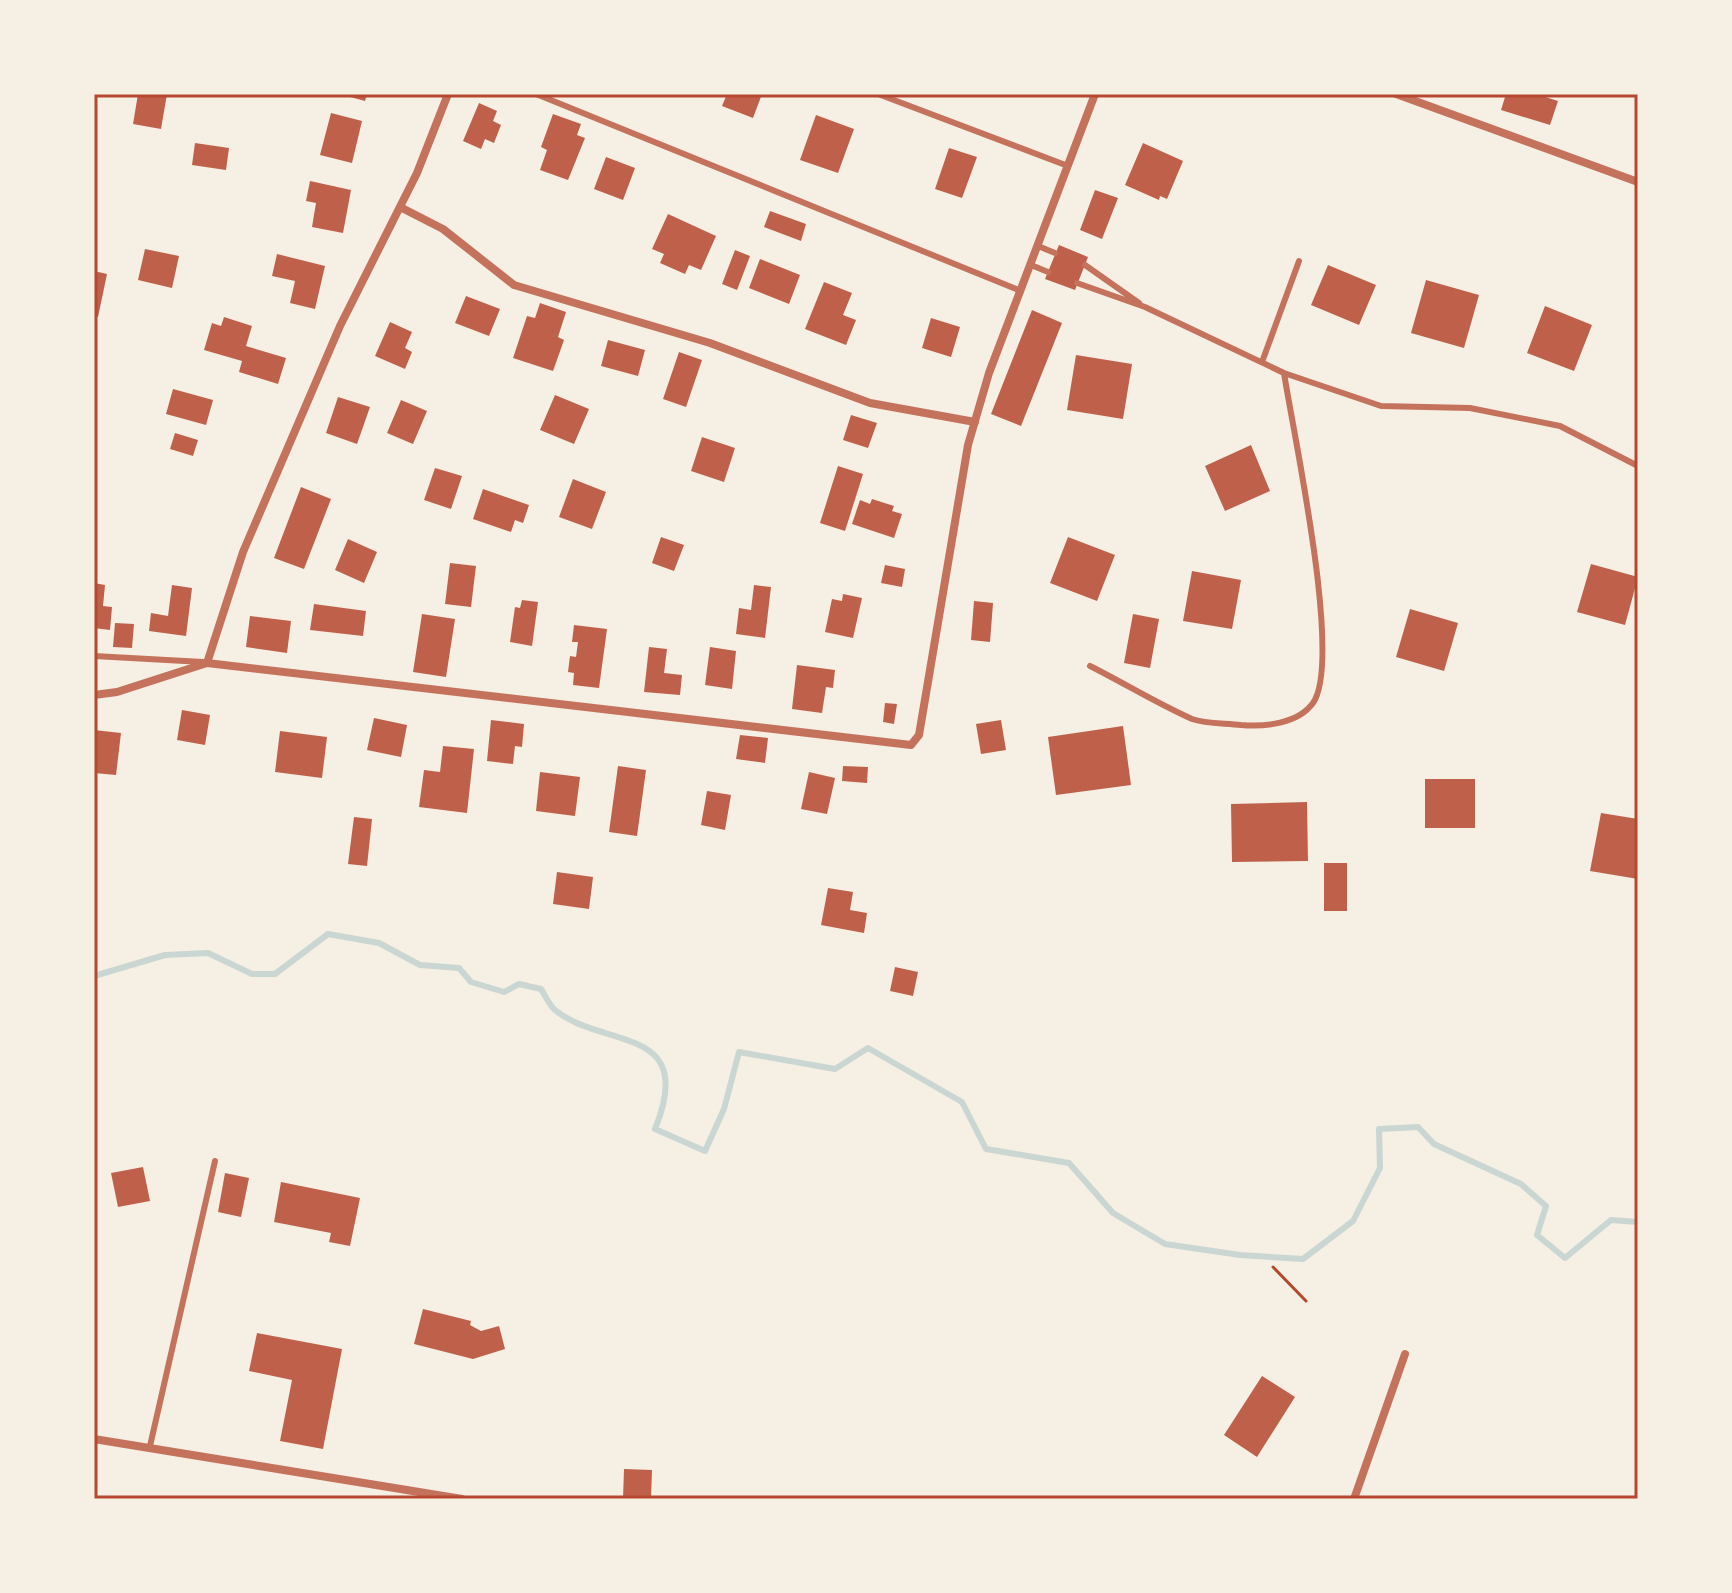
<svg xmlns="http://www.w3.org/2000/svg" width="1732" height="1593" font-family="Raleway,sans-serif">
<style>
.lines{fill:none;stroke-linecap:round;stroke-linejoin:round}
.stream{stroke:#c9d6d2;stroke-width:6}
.building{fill:#bf614a}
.path{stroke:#b5482f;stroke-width:3}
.service{stroke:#c5725c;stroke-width:6}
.minor{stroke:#c5725c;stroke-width:8}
.neatline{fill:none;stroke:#b5482f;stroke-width:3}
</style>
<rect width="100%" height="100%" fill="#f6efe4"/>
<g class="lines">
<path class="stream" d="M 94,976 L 165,955 L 208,953 L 252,974 L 275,974 L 328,934 L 379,943 L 420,965 L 459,968 L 471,982 L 504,992 L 519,984 L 541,989 C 545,995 549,1005 555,1010 C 602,1049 698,1024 655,1129 L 705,1151 L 724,1109 L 739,1052 L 835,1069 L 868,1048 L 962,1102 L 986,1149 L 1069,1163 L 1113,1213 L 1165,1244 L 1240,1255 L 1303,1259 L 1353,1221 L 1380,1168 L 1379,1129 L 1418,1127 L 1434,1144 L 1521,1184 L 1546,1206 L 1537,1235 L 1565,1258 L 1611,1220 L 1638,1222"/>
</g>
<path class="building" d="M 138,94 L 167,94 L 161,129 L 133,124 Z
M 339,94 L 367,94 L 365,101 Z
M 727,94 L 762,94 L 753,118 L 722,106 Z
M 1506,94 L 1536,94 L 1558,101 L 1550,125 L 1501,110 Z
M 479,103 L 497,111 L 493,121 L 501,125 L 494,143 L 485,139 L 481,149 L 463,141 Z
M 331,113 L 362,121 L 352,163 L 320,155 Z
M 553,114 L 581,124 L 577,135 L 585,138 L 568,180 L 540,170 L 547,150 L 541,147 Z
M 816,115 L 854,129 L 838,173 L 800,160 Z
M 195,143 L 229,148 L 226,170 L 192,165 Z
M 1143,143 L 1183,161 L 1167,199 L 1160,196 L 1159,200 L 1125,185 Z
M 949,148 L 977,157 L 962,198 L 935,189 Z
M 606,157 L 635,168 L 623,200 L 594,189 Z
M 310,181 L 351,190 L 343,233 L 312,227 L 316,203 L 306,201 Z
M 1095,190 L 1118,198 L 1102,239 L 1080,230 Z
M 770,211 L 806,224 L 801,241 L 764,227 Z
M 668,214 L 716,236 L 701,270 L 689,265 L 685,274 L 660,263 L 664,254 L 652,249 Z
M 1059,245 L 1088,257 L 1075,290 L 1045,279 Z
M 145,249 L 179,256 L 172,288 L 138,280 Z
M 735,250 L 750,256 L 737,290 L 722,284 Z
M 277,254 L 325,266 L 315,309 L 290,303 L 295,281 L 272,276 Z
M 760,259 L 800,275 L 789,304 L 749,288 Z
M 1328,265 L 1376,285 L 1359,325 L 1311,305 Z
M 94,271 L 107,274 L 98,317 L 94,316 Z
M 1426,280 L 1479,295 L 1464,348 L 1411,333 Z
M 824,282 L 852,293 L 843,315 L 856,320 L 846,345 L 805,329 Z
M 466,296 L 500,309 L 489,336 L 455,323 Z
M 540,303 L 566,312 L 558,337 L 564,340 L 553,371 L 513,358 L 527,316 L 535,318 Z
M 1545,306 L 1592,325 L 1574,371 L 1527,353 Z
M 1032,310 L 1062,323 L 1021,426 L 991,414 Z
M 224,317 L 252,326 L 246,346 L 286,358 L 278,384 L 239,372 L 242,361 L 204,350 L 212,323 L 221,326 Z
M 931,318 L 960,327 L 951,357 L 922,348 Z
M 390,322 L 412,332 L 405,348 L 412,352 L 405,369 L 375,356 Z
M 608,340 L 645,350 L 638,376 L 601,366 Z
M 679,352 L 702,360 L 686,407 L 663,399 Z
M 1076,355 L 1132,364 L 1123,419 L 1067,410 Z
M 173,389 L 213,400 L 206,425 L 166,414 Z
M 555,395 L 589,409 L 574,444 L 540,430 Z
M 338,397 L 370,407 L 357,444 L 326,433 Z
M 401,400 L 427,411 L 413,444 L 387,433 Z
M 851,415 L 877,423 L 868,448 L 843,440 Z
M 175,433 L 198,440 L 193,456 L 170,449 Z
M 702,437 L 735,448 L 724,482 L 691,471 Z
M 1251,445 L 1270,491 L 1225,511 L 1205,466 Z
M 838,466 L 863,474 L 845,531 L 820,523 Z
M 435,468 L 462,476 L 451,509 L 424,500 Z
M 573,479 L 606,492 L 592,529 L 559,517 Z
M 301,487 L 331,499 L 304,569 L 274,558 Z
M 483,489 L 529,505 L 523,523 L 515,520 L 511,532 L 473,519 Z
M 872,499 L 894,506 L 892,511 L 902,514 L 894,538 L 852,524 L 860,500 L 870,504 Z
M 661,537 L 684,545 L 674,571 L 652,563 Z
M 1068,537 L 1115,555 L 1097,601 L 1050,583 Z
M 348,539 L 377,552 L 364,583 L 335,570 Z
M 450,563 L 476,566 L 471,607 L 445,604 Z
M 1591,564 L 1638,577 L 1625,625 L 1577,612 Z
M 885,565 L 905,569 L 902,587 L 881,583 Z
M 1192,571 L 1241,580 L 1232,629 L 1183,621 Z
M 94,583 L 105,585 L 103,606 L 112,607 L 110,630 L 94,628 Z
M 172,585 L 192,588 L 186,636 L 149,631 L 151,613 L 168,616 Z
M 754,585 L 771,587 L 765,638 L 736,634 L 739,608 L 751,610 Z
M 843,594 L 862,598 L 853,638 L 825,632 L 832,599 L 842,601 Z
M 522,600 L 538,602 L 532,646 L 510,642 L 515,607 L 520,608 Z
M 974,601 L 993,603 L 990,642 L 971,640 Z
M 314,604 L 366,611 L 363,636 L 310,630 Z
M 1410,609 L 1458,623 L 1444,671 L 1396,657 Z
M 422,614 L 455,619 L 446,677 L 413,672 Z
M 1133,614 L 1159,619 L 1150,668 L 1124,663 Z
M 250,616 L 291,621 L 287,653 L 246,647 Z
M 115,623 L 134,624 L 132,648 L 113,647 Z
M 574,625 L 607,629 L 599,688 L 573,685 L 574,673 L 568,672 L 570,656 L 576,657 L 578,642 L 572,642 Z
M 649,647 L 667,649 L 664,673 L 682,675 L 680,695 L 644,692 Z
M 710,647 L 736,651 L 732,689 L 705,685 Z
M 797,665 L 835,670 L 833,688 L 826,687 L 822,713 L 792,709 Z
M 885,703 L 897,704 L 894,724 L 883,722 Z
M 182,710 L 210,715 L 205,745 L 177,740 Z
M 374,718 L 407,725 L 401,757 L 367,750 Z
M 491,720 L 524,724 L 522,747 L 515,746 L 513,764 L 487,761 Z
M 1001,720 L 1006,750 L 981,754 L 976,724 Z
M 1123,726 L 1131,785 L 1056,795 L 1048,737 Z
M 94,730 L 121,733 L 116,775 L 94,773 Z
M 280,731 L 327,737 L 322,778 L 275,772 Z
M 740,735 L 768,738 L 765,763 L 736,759 Z
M 443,746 L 474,749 L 467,813 L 419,807 L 424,770 L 440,772 Z
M 618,766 L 646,770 L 637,836 L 609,832 Z
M 843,766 L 868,767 L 867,783 L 842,781 Z
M 540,772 L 580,777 L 575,816 L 536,811 Z
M 809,772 L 835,778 L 827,814 L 801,809 Z
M 1425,779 L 1475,779 L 1475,828 L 1425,828 Z
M 707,791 L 731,795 L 725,830 L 701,825 Z
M 1307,802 L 1308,861 L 1232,862 L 1231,804 Z
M 1601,813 L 1638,819 L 1638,879 L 1590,871 Z
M 354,817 L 372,819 L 367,866 L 348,864 Z
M 1324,863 L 1347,863 L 1347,911 L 1324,911 Z
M 557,872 L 593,877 L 589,909 L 553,904 Z
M 828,888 L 853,892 L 850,910 L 867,913 L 864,933 L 821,925 Z
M 895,967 L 918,972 L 913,996 L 890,991 Z
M 143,1167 L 150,1201 L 118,1207 L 111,1173 Z
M 225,1173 L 249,1178 L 241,1217 L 218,1212 Z
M 281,1182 L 360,1198 L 350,1246 L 329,1242 L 331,1233 L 274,1222 Z
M 423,1309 L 471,1321 L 470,1325 L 481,1331 L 499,1326 L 505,1349 L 473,1359 L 414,1344 Z
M 257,1333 L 342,1349 L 323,1449 L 280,1441 L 292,1380 L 249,1371 Z
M 1262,1376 L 1295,1397 L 1257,1457 L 1224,1435 Z
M 624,1469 L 652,1470 L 651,1499 L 623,1499 Z"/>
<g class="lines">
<path class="path" d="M 1273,1267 L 1306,1301"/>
<path class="service" d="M 536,94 L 1021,291
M 878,94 L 1068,166
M 1038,246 L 1055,253
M 1031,265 L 1048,272
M 1085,265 L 1139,303
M 1077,283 L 1145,307 L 1284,373 L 1381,406 L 1470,408 L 1560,426 L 1638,466
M 1262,362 L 1299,261
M 94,656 L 203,662
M 1090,666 C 1124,683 1158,704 1192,719 C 1206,724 1226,723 1241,725 C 1264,727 1298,724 1313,703 C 1343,660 1293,432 1284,373
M 150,1446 L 215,1161"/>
<path class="minor" d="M 1396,94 L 1638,182
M 400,207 L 443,229 L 514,285 L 710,343 L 870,403 L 975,422
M 207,663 L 243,552 L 340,326 L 417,173 L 448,94
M 94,695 L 117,692 L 207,663 L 911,745 L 919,735 L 968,445 L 989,373 L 1095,94
M 94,1439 L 462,1499
M 1354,1499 L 1405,1354"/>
</g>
<rect width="1732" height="1593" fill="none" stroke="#f6efe4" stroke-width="192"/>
<rect x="96" y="96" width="1540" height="1401" class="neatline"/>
</svg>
